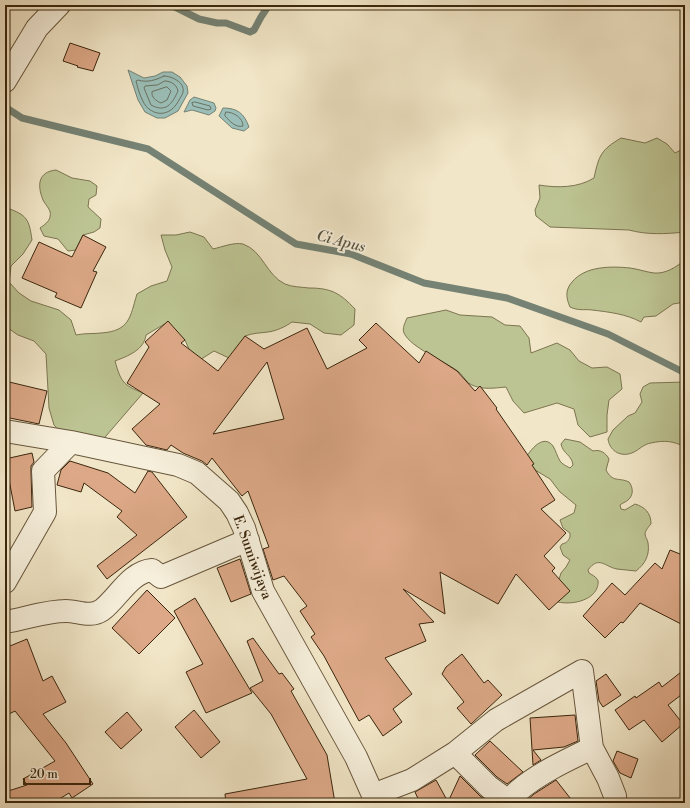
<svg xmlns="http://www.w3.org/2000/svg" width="690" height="808" font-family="'Libre Bodoni',serif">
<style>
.green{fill:#bdc493;stroke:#7c7550}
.water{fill:#9bbfb8;stroke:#758274}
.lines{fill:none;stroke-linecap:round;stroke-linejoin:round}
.shore{stroke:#6b7262;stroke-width:1}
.stream{stroke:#758274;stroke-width:7}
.building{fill:#dca887;stroke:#3b260d;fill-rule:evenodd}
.minor-casing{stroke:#68563c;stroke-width:24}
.minor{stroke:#f6efdb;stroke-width:22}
.labels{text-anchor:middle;stroke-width:4;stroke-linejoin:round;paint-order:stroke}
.street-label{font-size:14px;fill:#3b260d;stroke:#f6efdb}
.water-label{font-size:15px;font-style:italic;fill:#585440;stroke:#f6efdb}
</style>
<rect width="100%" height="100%" fill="#f1e6c7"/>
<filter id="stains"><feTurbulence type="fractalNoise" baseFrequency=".005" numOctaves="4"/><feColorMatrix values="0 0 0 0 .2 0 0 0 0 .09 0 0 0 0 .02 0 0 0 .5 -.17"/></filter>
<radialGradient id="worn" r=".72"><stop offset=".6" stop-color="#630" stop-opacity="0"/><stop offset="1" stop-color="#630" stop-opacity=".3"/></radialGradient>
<path class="green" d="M 621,138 L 645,143 L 657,138 L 667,144 L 675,153 L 685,148 L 685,232 C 666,234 647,235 629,230 L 550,227 L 536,216 L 535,210 L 540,198 L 539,185 C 557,188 578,188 594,178 C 599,155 601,150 621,138 Z
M 56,170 L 72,178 L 90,181 L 97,186 L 96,195 L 89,199 L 88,207 L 101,219 L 100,228 L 94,232 L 83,235 L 76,250 L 68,251 L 58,239 L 44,236 L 40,228 C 44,225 49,222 50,217 C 52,210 46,206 43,200 C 37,185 38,172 56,170 Z
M 7,208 C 27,215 29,219 32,240 L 23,254 L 11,266 L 9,282 L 19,293 L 31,301 L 59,310 L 71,320 L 76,335 C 85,333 93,334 101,333 C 130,331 130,317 137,294 L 151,286 L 167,281 L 172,267 L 165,250 L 161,235 L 176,235 L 190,232 L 204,237 L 213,249 C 222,247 234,242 243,244 C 263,251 266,275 285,284 C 292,287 301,287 309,288 C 331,288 340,293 355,309 L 354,325 L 341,335 L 324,333 L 310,324 L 292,322 C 285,327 276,331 268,332 C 260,333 253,333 245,336 L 234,357 L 229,358 L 214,351 L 195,363 L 185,340 L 173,340 L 168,322 L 146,335 C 144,350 128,356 115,361 C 121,382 123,385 143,393 L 100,443 L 65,437 L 54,425 L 49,408 L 46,354 L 34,341 L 18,335 L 5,326 L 5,209 Z
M 685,260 L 685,302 L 673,304 L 656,316 L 644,317 L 641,322 C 626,314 609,312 592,310 C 583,309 579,311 570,307 C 566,298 565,290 572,282 C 585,266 611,266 630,268 C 638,269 646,272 654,273 C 666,274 676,267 685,260 Z
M 446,310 L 460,315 L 492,317 L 505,325 L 520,326 L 529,338 L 531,353 L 557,343 L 570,350 L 579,361 L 592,368 L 607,367 L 620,374 L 622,389 L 609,400 L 607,415 L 607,432 L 590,437 L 578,425 L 574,409 L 557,403 L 524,413 L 513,401 L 506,387 C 495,388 482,390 472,385 C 467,383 463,376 459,372 C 445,361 411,348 404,333 C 402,328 405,323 407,318 Z
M 685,382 L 685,447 C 674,441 664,440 651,443 C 644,444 640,449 634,452 C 622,458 610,452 608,439 L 613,430 L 628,416 L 635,413 L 642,402 L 640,394 L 643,387 L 650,383 Z
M 565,439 L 580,442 L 593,451 C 600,449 606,453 609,459 L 606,470 C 613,483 618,477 629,482 C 633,487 634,495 628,500 C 626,502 622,503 620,505 L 621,509 L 625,510 L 635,504 C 645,507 651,513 651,524 C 649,526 645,531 645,534 C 645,537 648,540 648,543 C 650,555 645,564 636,571 C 630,570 623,570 617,569 C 605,567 599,555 588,570 L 589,573 C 592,575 595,576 597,579 C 599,581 598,585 597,588 C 592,601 571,605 558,602 L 554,595 L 561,573 L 566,567 L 570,560 L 563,555 L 560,547 L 562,544 C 567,543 568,541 570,537 L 570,533 L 563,528 L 560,520 L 574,513 L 576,505 L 560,492 L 550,479 L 530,467 L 527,456 C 532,448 544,434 553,446 C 556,451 557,456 560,461 C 562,464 566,466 570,468 L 573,465 C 572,455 563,454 561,444 Z"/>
<path class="water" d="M 128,70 L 144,78 L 155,76 L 163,72 L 172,72 L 180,77 L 187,86 L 188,93 L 178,111 L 165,118 L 157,118 L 145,112 L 138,100 Z
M 194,97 L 214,103 L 216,108 L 215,111 L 209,115 L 192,110 L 184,112 L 190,100 Z
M 223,108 C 237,108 244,113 249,127 L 244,131 L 232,128 L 219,116 Z"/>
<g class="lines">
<path class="shore" d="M 164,76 C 171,76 185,82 183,92 C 183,94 180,98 179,100 C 173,112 161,118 149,109 C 142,104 138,89 136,81 L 138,80 C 147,83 156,80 164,76 Z
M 165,81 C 171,81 177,85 178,91 C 172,104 166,113 151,105 L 144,88 L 145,86 L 157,85 Z
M 167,87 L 171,91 L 167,100 L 161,103 C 156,101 151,97 152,92 Z
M 195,102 L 210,106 L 211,109 L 208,110 L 193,106 L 192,103 Z
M 226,112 C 234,112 243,118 243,126 C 235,128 230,121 225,116 Z"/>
<path class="stream" d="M 171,5 L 199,19 L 217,23 L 226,23 L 250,32 L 254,30 L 261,17 L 269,5
M 5,107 L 22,118 L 148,149 L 296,244 L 351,254 L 424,283 L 507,298 L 608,334 L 685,373"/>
</g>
<path class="building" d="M 70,43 L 100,53 L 93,71 L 77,67 L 78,66 L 63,61 Z
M 83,235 L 106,247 L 93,271 L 97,272 L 81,308 L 55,297 L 57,293 L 22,278 L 39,242 L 72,257 Z
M 168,321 L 185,340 L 181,343 L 218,371 L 245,336 L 264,349 L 307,328 L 327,369 L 367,348 L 359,340 L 376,323 L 419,363 L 426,351 L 457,371 L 475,391 L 480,386 L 497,408 L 496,409 L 534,464 L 532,465 L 555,500 L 541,509 L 566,533 L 544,556 L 555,568 L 552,571 L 570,591 L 549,610 L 516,574 L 498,604 L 440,572 L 445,614 L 403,589 L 434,622 L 419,624 L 426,641 L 385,658 L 412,694 L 393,709 L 402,722 L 383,736 L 369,715 L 359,721 L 324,656 L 311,637 L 315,634 L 300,611 L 307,606 L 284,576 L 273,580 L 263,549 L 269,547 L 248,491 L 242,496 L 212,458 L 207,465 L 202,461 L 183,453 L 171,445 L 167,450 L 146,445 L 132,429 L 160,404 L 127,383 L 149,347 L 145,342 ZM 267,362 L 284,419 L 213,434 Z
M 5,381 L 47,391 L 39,424 L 5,417 Z
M 32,453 L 34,462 L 31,466 L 31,472 L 32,507 L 15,511 L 5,459 Z
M 70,461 L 108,473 L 135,493 L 148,471 L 152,472 L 187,517 L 107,579 L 97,566 L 137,535 L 117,517 L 122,511 L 84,483 L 81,492 L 57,485 L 61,470 Z
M 670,550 L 685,556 L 685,626 L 640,603 L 623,623 L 621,622 L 605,638 L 583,616 L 612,583 L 625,595 L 655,563 L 662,569 Z
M 240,559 L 251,594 L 231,602 L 217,568 Z
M 147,590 L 175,618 L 139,654 L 112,628 Z
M 195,598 L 252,693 L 206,713 L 186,672 L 203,664 L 174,611 Z
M 253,638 L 279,674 L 282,673 L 294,689 L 291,691 L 327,755 L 335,803 L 226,803 L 225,794 L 307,779 L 271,714 L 250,688 L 263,681 L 247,641 Z
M 27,639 L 43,681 L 52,676 L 66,702 L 43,714 L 66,743 L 93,784 L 72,798 L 69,793 L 53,803 L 5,803 L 5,792 L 27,785 L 23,779 L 55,761 L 15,711 L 5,716 L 5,648 Z
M 462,654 L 484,683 L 488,680 L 502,695 L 471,724 L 457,708 L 464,702 L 442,674 L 446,667 Z
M 685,669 L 685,692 L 668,705 L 683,724 L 662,742 L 644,720 L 629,730 L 615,710 L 635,696 L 636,698 L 659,682 L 662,687 Z
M 606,674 L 621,695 L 603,707 L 599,701 L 596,681 Z
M 194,710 L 220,742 L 201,758 L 175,727 Z
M 127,712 L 142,730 L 121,749 L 105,732 Z
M 575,715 L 578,741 L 564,747 L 533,750 L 541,760 L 533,765 L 530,718 Z
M 490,741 L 523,772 L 507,784 L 497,777 L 475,755 Z
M 617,751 L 638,759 L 631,778 L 620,773 L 613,761 Z
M 460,776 L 480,796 L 490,803 L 420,803 L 415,792 L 436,780 L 448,802 Z
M 556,780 L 574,803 L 524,803 L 534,794 Z"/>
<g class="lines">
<g class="minor-casing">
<path id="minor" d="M 5,81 L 37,28 L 59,5
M 5,431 L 71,442 L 178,465 L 197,473 L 229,501 L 237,513 L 244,528 L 263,591 L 356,757 L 373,795 L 378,803
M 5,582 L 45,512 L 43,471 L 71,442
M 5,622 C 25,619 45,611 66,611 C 79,611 90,618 102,610 C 118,598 130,572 152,570 L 161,577 L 248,540
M 455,753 L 489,787 L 507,800 L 509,800 C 512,797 515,794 518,791 C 539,773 567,760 592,748
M 373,795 L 412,780 L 455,753 L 496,720 L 582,671 L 592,748 L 608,778 L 615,796 L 615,803"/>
</g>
<use href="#minor" class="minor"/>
</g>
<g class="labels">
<g class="street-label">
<text transform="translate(253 557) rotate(70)" y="5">E. Sumiwijaya</text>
</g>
<g class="water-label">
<text transform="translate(341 241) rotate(14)" y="5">Ci Apus</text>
</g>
</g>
<rect width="690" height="808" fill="none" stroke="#f1e6c7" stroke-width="20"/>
<rect x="6" y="6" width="678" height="796" fill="none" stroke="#3b260d" stroke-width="2"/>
<rect x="10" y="10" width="670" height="788" fill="none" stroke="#3b260d"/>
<path d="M24 778v6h66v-6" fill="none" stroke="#3b260d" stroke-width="2"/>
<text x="30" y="778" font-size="12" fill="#3b260d" stroke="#f6efdb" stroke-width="3" paint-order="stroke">20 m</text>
<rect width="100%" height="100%" filter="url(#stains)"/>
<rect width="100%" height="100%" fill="url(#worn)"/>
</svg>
